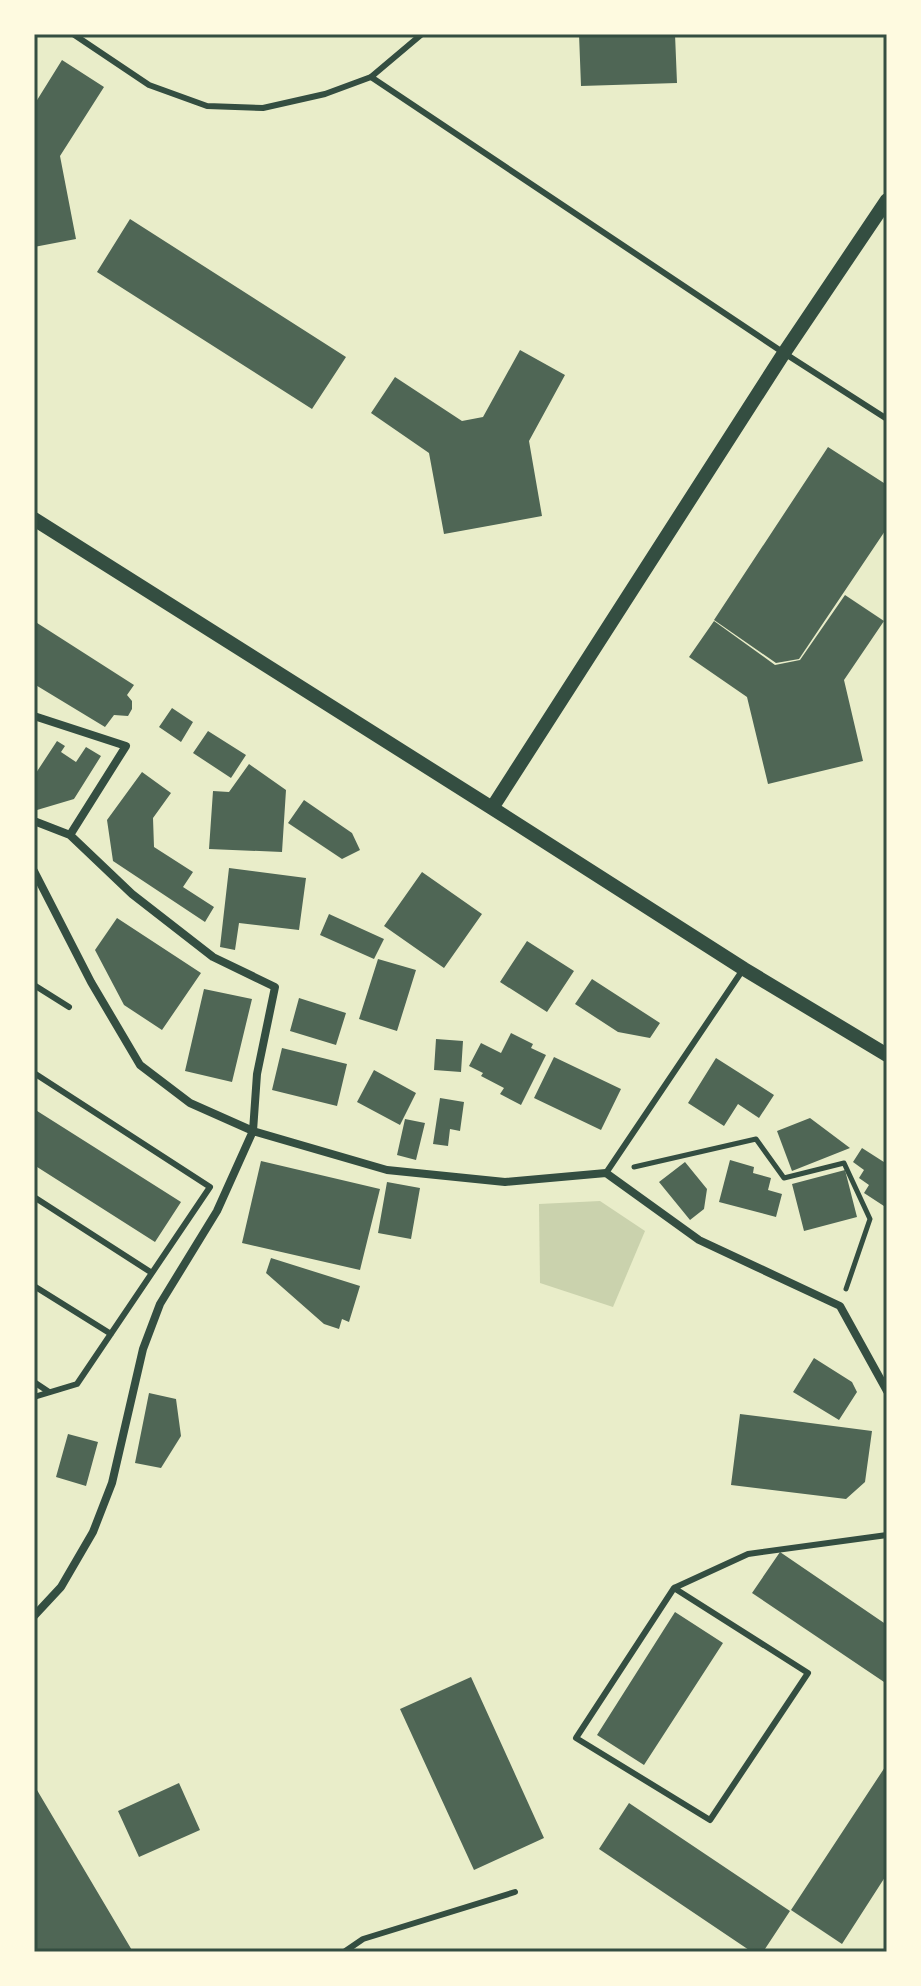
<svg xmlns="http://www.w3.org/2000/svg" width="921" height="1986" font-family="Rubik,sans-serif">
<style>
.green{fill:#cad2ad}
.building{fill:#4f6655}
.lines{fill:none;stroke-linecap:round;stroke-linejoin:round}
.path{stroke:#344e41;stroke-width:5}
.service{stroke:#344e41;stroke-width:6}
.minor{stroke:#344e41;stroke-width:8}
.tertiary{stroke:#344e41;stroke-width:14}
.neatline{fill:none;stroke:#344e41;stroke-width:3}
</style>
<rect width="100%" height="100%" fill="#e9edc9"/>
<path class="green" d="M 600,1201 L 645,1231 L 613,1307 L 540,1283 L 539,1204 Z"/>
<path class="building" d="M 579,34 L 675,34 L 677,83 L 581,86 Z
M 62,60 L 104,87 L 60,156 L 76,239 L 34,247 L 34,105 Z
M 130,219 L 346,357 L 312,409 L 97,272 Z
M 520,350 L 565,375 L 529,441 L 542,516 L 444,534 L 429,453 L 371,413 L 395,377 L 462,421 L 483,417 Z
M 828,447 L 887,485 L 887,528 L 799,659 L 776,663 L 714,620 Z
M 845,595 L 884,621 L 844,680 L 863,761 L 768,784 L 747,697 L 689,657 L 714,621 L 775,665 L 800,660 Z
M 34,621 L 134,685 L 127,695 L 132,701 L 132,709 L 128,716 L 114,715 L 105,727 L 34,684 Z
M 172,708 L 193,722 L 181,742 L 159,727 Z
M 208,731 L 246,755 L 231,778 L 193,753 Z
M 57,741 L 65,746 L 61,752 L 76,762 L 86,747 L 101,756 L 74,799 L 37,810 L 34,808 L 34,776 Z
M 249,764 L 286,790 L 282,852 L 209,849 L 213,791 L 229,792 Z
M 142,772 L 171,793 L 153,818 L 154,847 L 193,872 L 183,887 L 214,907 L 205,922 L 113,861 L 107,820 Z
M 304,800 L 352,833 L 360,850 L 342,859 L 288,823 Z
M 229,868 L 306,878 L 299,930 L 239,923 L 235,950 L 220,947 Z
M 422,872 L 482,914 L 444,968 L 384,926 Z
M 329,914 L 384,939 L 374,959 L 320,935 Z
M 117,918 L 201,973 L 162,1030 L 124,1005 L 95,950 Z
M 527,941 L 574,971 L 547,1012 L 500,982 Z
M 378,959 L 416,970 L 397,1031 L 359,1019 Z
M 592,979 L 660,1023 L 650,1038 L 618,1032 L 575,1004 Z
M 204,989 L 252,999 L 232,1082 L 185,1071 Z
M 299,998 L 346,1013 L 336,1045 L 290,1031 Z
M 511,1033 L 533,1044 L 531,1048 L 546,1055 L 521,1105 L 500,1094 L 504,1088 L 481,1076 L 483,1073 L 469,1066 L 481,1043 L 501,1053 Z
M 436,1039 L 463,1041 L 461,1072 L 434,1070 Z
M 282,1048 L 347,1064 L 337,1106 L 272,1090 Z
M 554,1057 L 621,1089 L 601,1130 L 534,1098 Z
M 716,1058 L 774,1095 L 759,1118 L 738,1104 L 724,1126 L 688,1103 Z
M 374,1070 L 416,1093 L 400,1125 L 357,1102 Z
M 440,1098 L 464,1102 L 460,1131 L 450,1129 L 448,1146 L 433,1144 Z
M 34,1109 L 181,1202 L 155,1242 L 34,1165 Z
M 810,1118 L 850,1148 L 792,1171 L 777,1131 Z
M 405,1119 L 425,1123 L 416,1160 L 397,1155 Z
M 862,1148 L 887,1164 L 887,1208 L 864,1193 L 869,1185 L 859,1178 L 864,1170 L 853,1162 Z
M 730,1160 L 754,1167 L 753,1173 L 771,1178 L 768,1190 L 782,1194 L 776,1217 L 719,1202 Z
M 261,1161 L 380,1189 L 360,1270 L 242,1243 Z
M 685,1162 L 707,1189 L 704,1209 L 690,1220 L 659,1182 Z
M 845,1170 L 857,1217 L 804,1231 L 792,1184 Z
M 387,1182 L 420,1188 L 411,1239 L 378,1233 Z
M 271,1258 L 360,1286 L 349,1322 L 342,1319 L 339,1329 L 324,1324 L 266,1273 Z
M 814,1358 L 852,1382 L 857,1392 L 839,1420 L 793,1392 Z
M 149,1393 L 176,1399 L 181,1436 L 161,1468 L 135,1463 Z
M 740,1414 L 872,1431 L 865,1482 L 846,1499 L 731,1485 Z
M 68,1434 L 98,1442 L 86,1486 L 56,1477 Z
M 780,1552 L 887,1625 L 887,1684 L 752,1593 Z
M 675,1612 L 723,1643 L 644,1765 L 597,1735 Z
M 471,1677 L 544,1838 L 474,1870 L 400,1709 Z
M 887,1764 L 887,1874 L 842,1944 L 791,1910 Z
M 179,1783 L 200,1830 L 139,1857 L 118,1811 Z
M 34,1785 L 133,1952 L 37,1952 L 34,1946 Z
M 629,1803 L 790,1911 L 763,1952 L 752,1952 L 599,1849 Z"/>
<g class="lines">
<path class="path" d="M 634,1167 L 756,1139 L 784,1178 L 844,1163 L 870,1219 L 846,1289"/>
<path class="service" d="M 73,34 L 149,85 L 207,106 L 263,108 L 325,94 L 371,77 L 422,34
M 371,77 L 784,353 L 887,419
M 34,985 L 69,1007
M 34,1073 L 210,1187 L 77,1384 L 34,1397
M 606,1173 L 742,971
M 34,1197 L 152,1273
M 34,1286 L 111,1334
M 34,1382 L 49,1392
M 674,1588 L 808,1673 L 710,1820 L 576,1738 L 674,1588 L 748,1554 L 887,1535
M 344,1952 L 363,1939 L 515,1892"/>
<path class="minor" d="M 34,716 L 126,746 L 70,835
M 34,821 L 70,835 L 132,894 L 213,957 L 275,987 L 257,1074 L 253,1131 L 217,1211 L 160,1304 L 143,1349 L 112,1483 L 93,1532 L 61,1587 L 34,1616
M 34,871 L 91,982 L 140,1065 L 190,1103 L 253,1131 L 387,1170 L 505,1182 L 606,1173 L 699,1240 L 840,1306 L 887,1391"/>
<path class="tertiary" d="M 34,519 L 492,808 L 744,969 L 887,1055
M 492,808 L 784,353 L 887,200"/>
</g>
<rect width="921" height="1986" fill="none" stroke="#fefae0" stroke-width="72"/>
<rect x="36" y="36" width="849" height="1914" class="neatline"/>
</svg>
